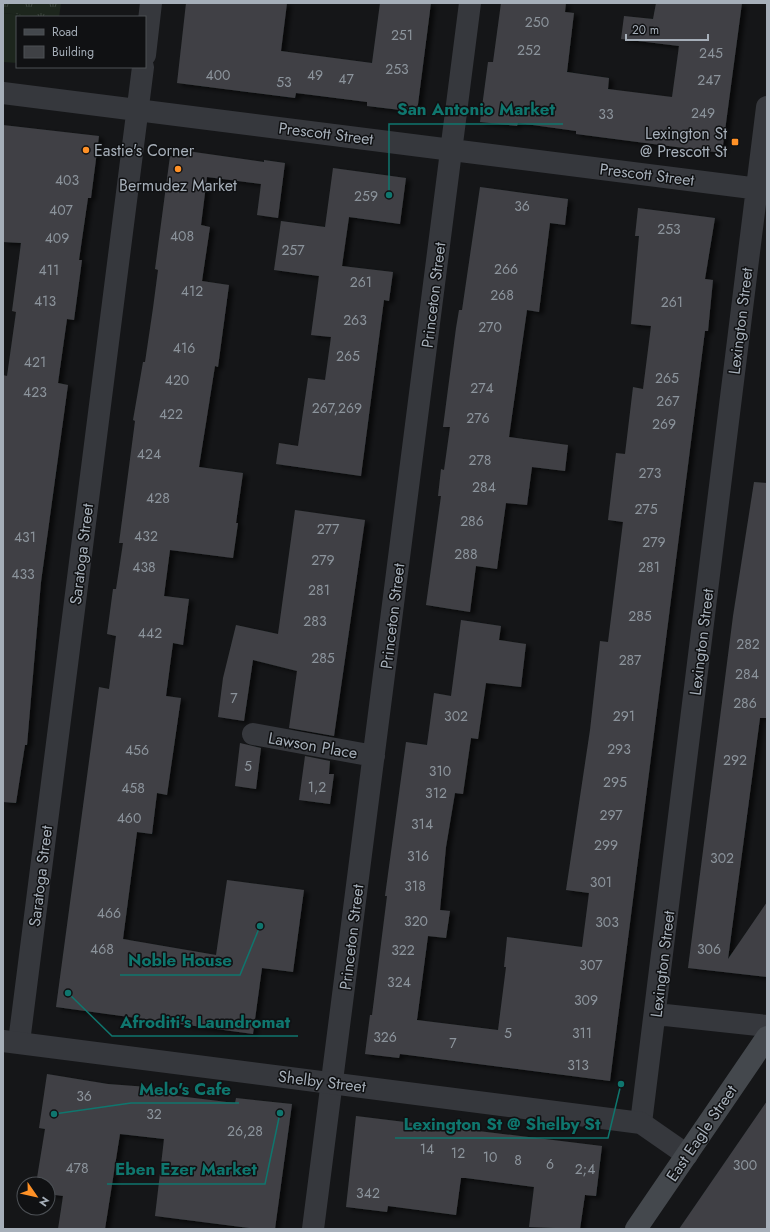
<svg xmlns="http://www.w3.org/2000/svg" width="770" height="1232" font-family="Jost,sans-serif">
<style>
.grass{fill:url(#grass-tufts)}
.pitch{fill:#1d261d}
.building{fill:#3f4145;filter:url(#shadow)}
.lines{fill:none;stroke-linecap:round;stroke-linejoin:round}
.minor{stroke:#36383d;stroke-width:22}
.tertiary{stroke:#36383d;stroke-width:22}
.secondary{stroke:#44484d;stroke-width:22}
.poi-dot{fill:#ff9126;stroke:#101113;stroke-width:1.5}
.labels{text-anchor:middle;stroke-width:3;stroke-linejoin:round;paint-order:stroke}
.number-label{font-size:14px;fill:#8c949c}
.street-label{font-size:16px;fill:#a6afb9;stroke:#101113}
.poi-label{font-size:16px;fill:#a6afb9;stroke:#101113;text-anchor:end}
.leader{fill:none;stroke:#0f766e;stroke-width:1.5}
.callout-dot{fill:#0f766e;stroke:#101113;stroke-width:1.5}
.callout-label{font-size:17px;text-anchor:middle;font-weight:bold;fill:#0f766e;stroke:#101113;stroke-width:3;stroke-linejoin:round;paint-order:stroke}
</style>
<defs>
<pattern id="grass-tufts" width="24" height="20" patternUnits="userSpaceOnUse"><rect width="24" height="20" fill="#1d261d"/><path d="M3 7l-1-3M5 7V3M7 7l1-3M15 17l-1-3M17 17v-4M19 17l1-3" fill="none" stroke="#3b433c"/></pattern>
<filter id="shadow"><feDropShadow dx="4.5" dy="2.5" stdDeviation="2" flood-color="#0009"/></filter>
</defs>
<rect width="100%" height="100%" fill="#151618"/>
<path class="grass" d="M 3,3 L 61,3 L 59,17 L 41,17 L 3,13 Z"/>
<path class="pitch" d="M 3,13 L 41,17 L 17,17 L 17,63 L 3,62 Z"/>
<path class="building" d="M 186,3 L 287,3 L 281,51 L 372,63 L 380,3 L 431,3 L 417,112 L 367,106 L 367,102 L 296,93 L 295,98 L 177,83 Z
M 501,3 L 566,3 L 565,12 L 574,13 L 567,72 L 609,78 L 608,89 L 672,97 L 679,46 L 621,39 L 624,16 L 653,19 L 656,3 L 742,3 L 722,153 L 576,134 L 576,131 L 518,123 L 517,126 L 480,122 L 488,62 L 493,62 Z
M 3,125 L 99,136 L 91,198 L 88,198 L 79,260 L 82,260 L 74,320 L 67,319 L 58,383 L 68,385 L 41,582 L 27,745 L 25,745 L 16,803 L 3,802 L 3,375 L 7,376 L 16,312 L 12,311 L 21,243 L 3,242 Z
M 187,151 L 264,162 L 264,160 L 285,163 L 278,218 L 257,215 L 261,184 L 207,177 L 201,225 L 210,227 L 202,281 L 229,285 L 218,367 L 215,366 L 199,467 L 243,473 L 236,523 L 238,523 L 233,558 L 170,550 L 164,596 L 189,599 L 183,645 L 173,643 L 166,696 L 181,698 L 167,795 L 157,793 L 152,834 L 137,832 L 123,939 L 216,955 L 227,880 L 304,890 L 293,972 L 262,968 L 253,1034 L 56,1007 L 99,687 L 109,689 L 116,636 L 107,634 L 113,589 L 116,589 L 123,543 L 119,543 L 135,421 L 133,420 L 143,362 L 145,362 L 153,308 L 158,270 L 155,269 L 170,156 L 186,158 Z
M 333,168 L 406,178 L 400,224 L 349,217 L 342,266 L 393,272 L 389,301 L 384,300 L 361,476 L 276,464 L 279,443 L 298,446 L 308,378 L 325,380 L 331,337 L 311,335 L 319,276 L 274,270 L 281,221 L 325,227 Z
M 480,187 L 568,199 L 565,225 L 550,223 L 539,312 L 527,310 L 509,437 L 568,445 L 565,471 L 532,467 L 527,505 L 506,503 L 497,569 L 476,566 L 470,612 L 426,605 L 441,496 L 438,496 L 441,469 L 444,470 L 450,427 L 443,427 L 456,328 L 459,310 L 462,310 Z
M 638,208 L 715,218 L 705,279 L 713,280 L 708,331 L 705,331 L 610,1081 L 400,1054 L 399,1058 L 365,1054 L 370,1015 L 372,1015 L 387,896 L 385,896 L 406,742 L 427,745 L 434,693 L 451,696 L 461,620 L 501,626 L 499,640 L 526,644 L 521,687 L 486,683 L 478,739 L 471,738 L 463,794 L 455,793 L 446,847 L 440,910 L 450,911 L 446,938 L 428,936 L 417,1020 L 498,1030 L 506,967 L 504,967 L 507,937 L 582,947 L 589,893 L 566,890 L 590,730 L 600,641 L 608,642 L 623,522 L 608,520 L 616,453 L 625,454 L 633,387 L 643,389 L 651,326 L 631,324 L 639,236 L 635,236 Z
M 754,482 L 767,483 L 767,718 L 760,718 L 728,959 L 767,902 L 767,977 L 688,968 L 733,616 Z
M 295,510 L 365,520 L 334,736 L 289,728 L 297,671 L 253,660 L 244,721 L 218,717 L 223,678 L 236,625 L 278,634 Z
M 240,743 L 261,748 L 256,789 L 235,786 Z
M 305,756 L 330,761 L 329,774 L 334,774 L 330,804 L 299,800 Z
M 47,1074 L 108,1084 L 162,1088 L 162,1094 L 235,1103 L 236,1098 L 292,1104 L 275,1229 L 257,1229 L 155,1216 L 164,1139 L 120,1134 L 105,1229 L 58,1229 L 63,1196 L 48,1194 L 48,1184 L 36,1184 L 45,1129 L 39,1128 Z
M 767,1101 L 767,1229 L 679,1229 Z
M 356,1116 L 602,1146 L 596,1196 L 585,1195 L 580,1229 L 529,1227 L 534,1187 L 466,1178 L 461,1178 L 456,1215 L 388,1206 L 387,1212 L 346,1207 Z"/>
<g class="lines">
<path class="minor" d="M 145,55 L 151,3
M 3,93 L 767,190
M 253,734 L 374,756
M 656,1014 L 767,1026
M 19,1042 L 143,67
M 641,1123 L 767,107
M 313,1229 L 470,3"/>
<path class="tertiary" d="M 3,1041 L 641,1123 L 687,1155"/>
<path class="secondary" d="M 636,1229 L 767,1037"/>
</g>
<g class="poi-dot">
<rect x="731" y="138" width="8" height="8" rx="2"/>
<circle cx="86" cy="150" r="4"/>
<circle cx="178" cy="169" r="4"/>
</g>
<g class="labels">
<g class="number-label">
<text x="537" y="27">250</text>
<text x="402" y="40">251</text>
<text x="529" y="55">252</text>
<text x="711" y="58">245</text>
<text x="397" y="74">253</text>
<text x="218" y="80">400</text>
<text x="315" y="80">49</text>
<text x="346" y="84">47</text>
<text x="709" y="85">247</text>
<text x="284" y="87">53</text>
<text x="703" y="118">249</text>
<text x="606" y="119">33</text>
<text x="67" y="185">403</text>
<text x="366" y="201">259</text>
<text x="522" y="211">36</text>
<text x="61" y="215">407</text>
<text x="669" y="234">253</text>
<text x="182" y="241">408</text>
<text x="57" y="243">409</text>
<text x="293" y="255">257</text>
<text x="506" y="274">266</text>
<text x="49" y="275">411</text>
<text x="361" y="287">261</text>
<text x="192" y="296">412</text>
<text x="502" y="300">268</text>
<text x="45" y="306">413</text>
<text x="672" y="307">261</text>
<text x="355" y="325">263</text>
<text x="490" y="332">270</text>
<text x="184" y="353">416</text>
<text x="348" y="361">265</text>
<text x="35" y="367">421</text>
<text x="667" y="383">265</text>
<text x="177" y="385">420</text>
<text x="482" y="393">274</text>
<text x="35" y="397">423</text>
<text x="668" y="406">267</text>
<text x="337" y="413">267,269</text>
<text x="171" y="419">422</text>
<text x="478" y="423">276</text>
<text x="664" y="429">269</text>
<text x="149" y="459">424</text>
<text x="480" y="465">278</text>
<text x="650" y="478">273</text>
<text x="484" y="492">284</text>
<text x="158" y="503">428</text>
<text x="646" y="514">275</text>
<text x="472" y="526">286</text>
<text x="328" y="534">277</text>
<text x="146" y="541">432</text>
<text x="25" y="542">431</text>
<text x="654" y="547">279</text>
<text x="466" y="559">288</text>
<text x="323" y="565">279</text>
<text x="144" y="572">438</text>
<text x="649" y="572">281</text>
<text x="23" y="579">433</text>
<text x="319" y="595">281</text>
<text x="640" y="621">285</text>
<text x="315" y="626">283</text>
<text x="150" y="638">442</text>
<text x="748" y="649">282</text>
<text x="323" y="663">285</text>
<text x="630" y="665">287</text>
<text x="747" y="679">284</text>
<text x="234" y="703">7</text>
<text x="745" y="708">286</text>
<text x="456" y="721">302</text>
<text x="624" y="721">291</text>
<text x="619" y="754">293</text>
<text x="137" y="755">456</text>
<text x="735" y="765">292</text>
<text x="248" y="771">5</text>
<text x="440" y="776">310</text>
<text x="615" y="787">295</text>
<text x="317" y="792">1,2</text>
<text x="133" y="793">458</text>
<text x="436" y="798">312</text>
<text x="611" y="820">297</text>
<text x="129" y="823">460</text>
<text x="422" y="829">314</text>
<text x="606" y="850">299</text>
<text x="418" y="861">316</text>
<text x="722" y="863">302</text>
<text x="601" y="887">301</text>
<text x="415" y="891">318</text>
<text x="109" y="918">466</text>
<text x="416" y="926">320</text>
<text x="607" y="927">303</text>
<text x="102" y="954">468</text>
<text x="709" y="954">306</text>
<text x="403" y="955">322</text>
<text x="591" y="970">307</text>
<text x="399" y="987">324</text>
<text x="586" y="1005">309</text>
<text x="508" y="1038">5</text>
<text x="582" y="1038">311</text>
<text x="385" y="1042">326</text>
<text x="453" y="1048">7</text>
<text x="578" y="1070">313</text>
<text x="84" y="1101">36</text>
<text x="154" y="1119">32</text>
<text x="245" y="1136">26,28</text>
<text x="427" y="1154">14</text>
<text x="458" y="1158">12</text>
<text x="490" y="1162">10</text>
<text x="518" y="1165">8</text>
<text x="550" y="1169">6</text>
<text x="745" y="1170">300</text>
<text x="77" y="1173">478</text>
<text x="585" y="1174">2;4</text>
<text x="368" y="1198">342</text>
</g>
<g class="street-label">
<text transform="translate(326 133) rotate(7)" y="6">Prescott Street</text>
<text transform="translate(647 174) rotate(7)" y="6">Prescott Street</text>
<text transform="translate(433 295) rotate(-83)" y="6">Princeton Street</text>
<text transform="translate(740 321) rotate(-83)" y="6">Lexington Street</text>
<text transform="translate(81 554) rotate(-83)" y="6">Saratoga Street</text>
<text transform="translate(392 616) rotate(-83)" y="6">Princeton Street</text>
<text transform="translate(701 642) rotate(-83)" y="6">Lexington Street</text>
<text transform="translate(313 745) rotate(10)" y="6">Lawson Place</text>
<text transform="translate(40 876) rotate(-83)" y="6">Saratoga Street</text>
<text transform="translate(351 937) rotate(-83)" y="6">Princeton Street</text>
<text transform="translate(662 964) rotate(-83)" y="6">Lexington Street</text>
<text transform="translate(322 1081) rotate(7)" y="6">Shelby Street</text>
<text transform="translate(701 1133) rotate(-56)" y="6">East Eagle Street</text>
</g>
<g class="poi-label">
<text x="727" y="139">Lexington St<tspan x="727" dy="18">@ Prescott St</tspan></text>
<text x="94" y="156" text-anchor="start">Eastie's Corner</text>
<text x="178" y="191" text-anchor="middle">Bermudez Market</text>
</g>
</g>
<path class="leader" d="M389 195L389 124H563M260 926L240 975H120M68 993L112 1036H298M54 1114L131 1103H239M621 1084L608 1138H395M280 1113L265 1184H107"/>
<g class="callout-dot">
<circle cx="389" cy="195" r="4"/>
<circle cx="260" cy="926" r="4"/>
<circle cx="68" cy="993" r="4"/>
<circle cx="54" cy="1114" r="4"/>
<circle cx="621" cy="1084" r="4"/>
<circle cx="280" cy="1113" r="4"/>
</g>
<g class="callout-label">
<text x="476" y="115">San Antonio Market</text>
<text x="180" y="966">Noble House</text>
<text x="205" y="1028">Afroditi's Laundromat</text>
<text x="185" y="1095">Melo's Cafe</text>
<text x="502" y="1130">Lexington St @ Shelby St</text>
<text x="186" y="1175">Eben Ezer Market</text>
</g>
<rect width="770" height="1232" fill="none" stroke="#a6afb9" stroke-width="8"/>
<rect x="16" y="16" width="130" height="52" fill="#101113" stroke="#4c5055"/>
<rect x="24" y="29" width="20" height="6" fill="#44484d" stroke="#4c5055"/>
<text x="52" y="36" font-size="12" fill="#a6afb9">Road</text>
<rect x="24" y="46" width="20" height="12" fill="#3f4145" stroke="#4c5055"/>
<text x="52" y="56" font-size="12" fill="#a6afb9">Building</text>
<g transform="translate(36 1196) rotate(124)"><circle r="19" fill="#101113" stroke="#4c5055"/>
<path d="M0-3L7 15L0 10L-7 15Z" fill="#ff9126"/>
<text y="-6" font-size="11" font-weight="bold" text-anchor="middle" fill="#a6afb9">N</text>
</g>
<path d="M626 34v6h82v-6" fill="none" stroke="#a6afb9" stroke-width="2"/>
<text x="632" y="34" font-size="12" fill="#a6afb9" stroke="#101113" stroke-width="3" paint-order="stroke">20 m</text>
</svg>
